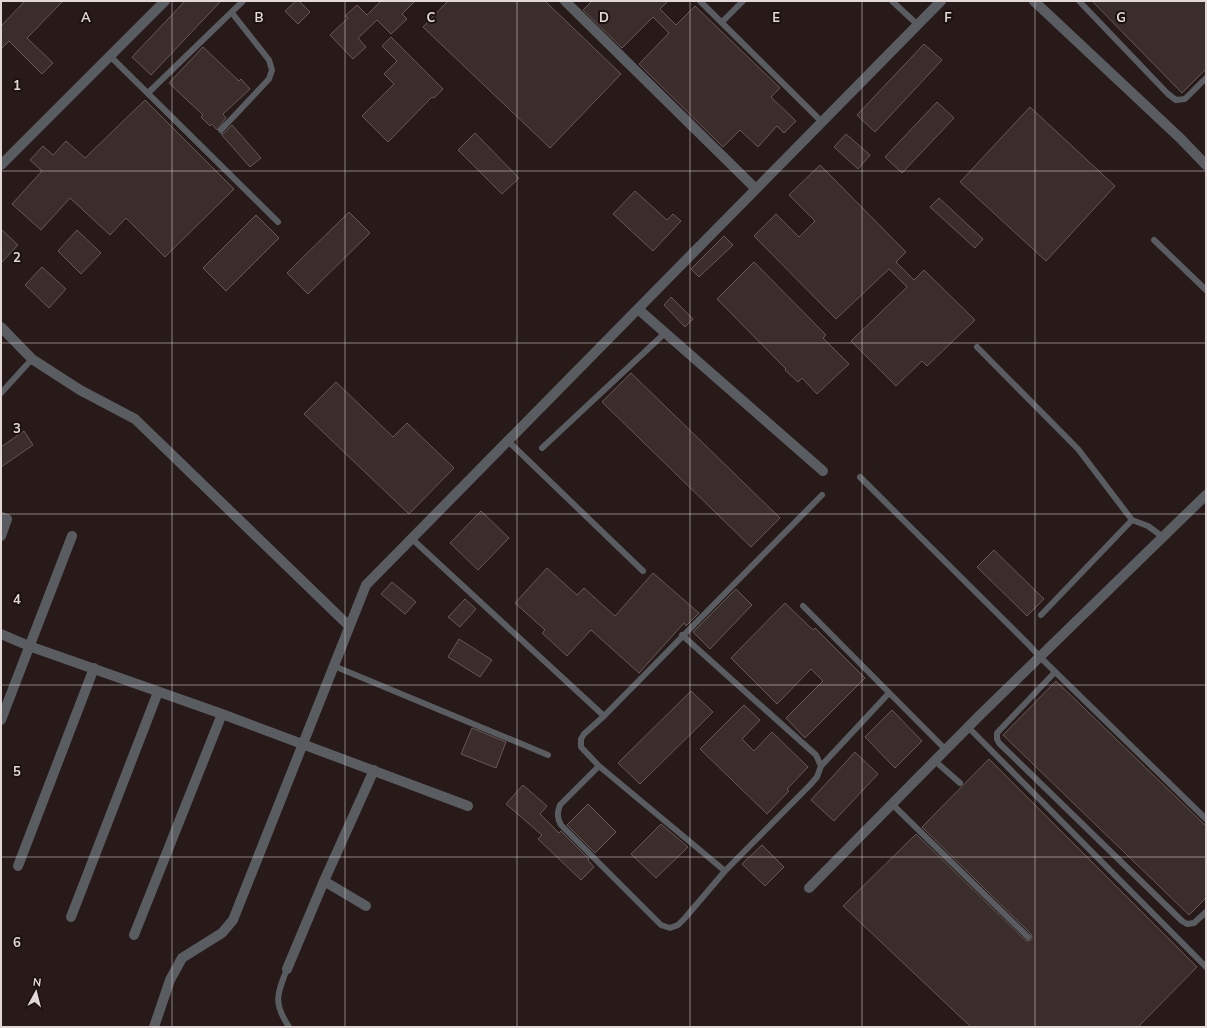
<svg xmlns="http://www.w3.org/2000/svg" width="1207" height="1028" font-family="Mulish,sans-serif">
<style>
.building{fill:#3b2d2c;stroke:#685856}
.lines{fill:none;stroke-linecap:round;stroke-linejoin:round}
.lane{stroke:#595d62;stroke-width:6}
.street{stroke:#595d62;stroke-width:10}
.grid{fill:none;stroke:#e2d8d7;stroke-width:1;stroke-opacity:0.55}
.grid-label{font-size:13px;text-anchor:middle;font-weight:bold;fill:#e2d8d7;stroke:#1d1110;stroke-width:4;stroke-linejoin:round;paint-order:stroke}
</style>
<rect width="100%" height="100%" fill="#271a19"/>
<path class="building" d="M 25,1 L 63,1 L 27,38 L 53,63 L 42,74 L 9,41 L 1,49 L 1,26 Z
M 185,1 L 221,1 L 151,75 L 132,57 Z
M 296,1 L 299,1 L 310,12 L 298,24 L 285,11 Z
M 381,1 L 415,1 L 402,14 L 407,19 L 391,34 L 377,20 L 358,38 L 366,47 L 353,59 L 330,35 L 348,18 L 345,16 L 357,5 L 367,15 Z
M 448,1 L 545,1 L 621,74 L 550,148 L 423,27 Z
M 592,1 L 668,1 L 660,9 L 676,25 L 695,6 L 780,88 L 771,97 L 796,121 L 784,133 L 777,126 L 758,147 L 740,130 L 723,147 L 639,64 L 669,33 L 653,17 L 622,48 L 583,10 Z
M 1092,1 L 1206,1 L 1206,69 L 1182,93 Z
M 391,37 L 443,89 L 434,98 L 432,97 L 388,142 L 362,116 L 394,84 L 384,74 L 397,61 L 382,46 Z
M 924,44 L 942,60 L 875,132 L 857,115 Z
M 203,47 L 239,81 L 241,79 L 250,89 L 223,114 L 226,118 L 217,130 L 212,124 L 210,126 L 201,117 L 203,115 L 169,83 Z
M 145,100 L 234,189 L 165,257 L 126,218 L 110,235 L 70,198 L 41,230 L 12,204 L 42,171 L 30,160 L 43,146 L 53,155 L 66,141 L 85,158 Z
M 937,102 L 954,118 L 902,173 L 885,157 Z
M 1030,107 L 1115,186 L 1046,261 L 960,182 Z
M 232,125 L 261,158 L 250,167 L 221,134 L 224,133 Z
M 475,133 L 519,178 L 502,194 L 458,150 Z
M 846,134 L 870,155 L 858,169 L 834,147 Z
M 820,165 L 906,252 L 896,262 L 914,280 L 924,270 L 975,320 L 927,366 L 922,361 L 896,386 L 851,341 L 907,287 L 889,269 L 836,319 L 754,236 L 776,214 L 799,237 L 815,221 L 789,195 Z
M 635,191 L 667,220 L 673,214 L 681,221 L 653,251 L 613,214 Z
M 939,198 L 983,239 L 975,248 L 930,207 Z
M 349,212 L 370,233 L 308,294 L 287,273 Z
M 256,215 L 279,238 L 226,291 L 203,268 Z
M 1,229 L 18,245 L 1,263 Z
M 77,230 L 101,253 L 81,274 L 58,251 Z
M 724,236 L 733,245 L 699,277 L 691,269 Z
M 754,262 L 826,335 L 823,338 L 849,364 L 817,394 L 802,378 L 798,382 L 785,370 L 786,369 L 717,299 Z
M 42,267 L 66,289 L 49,308 L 25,285 Z
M 671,297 L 693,319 L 685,327 L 664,305 Z
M 631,373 L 780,518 L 751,547 L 602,402 Z
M 336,382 L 393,437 L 407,423 L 454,468 L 409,514 L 304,414 Z
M 24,431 L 33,445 L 1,467 L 1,447 Z
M 481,511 L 509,538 L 478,570 L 450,543 Z
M 994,550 L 1044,599 L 1027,616 L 977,567 Z
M 547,568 L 577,595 L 584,588 L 615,616 L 653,573 L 699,613 L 686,626 L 684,623 L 639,673 L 591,630 L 567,656 L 542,633 L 545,630 L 515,603 Z
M 392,582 L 416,602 L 405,614 L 381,594 Z
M 736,589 L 752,605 L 710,649 L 693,632 Z
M 465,599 L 476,609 L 460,627 L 448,617 Z
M 785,603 L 813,630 L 815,628 L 865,678 L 805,738 L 786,718 L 823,681 L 811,669 L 777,704 L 731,658 Z
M 459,639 L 492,660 L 480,677 L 448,657 Z
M 1056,681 L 1206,826 L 1206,898 L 1189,915 L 1003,735 Z
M 691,691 L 713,712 L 640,784 L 618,763 Z
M 744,705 L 760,720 L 742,739 L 754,751 L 772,732 L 808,767 L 787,789 L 789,791 L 767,814 L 700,749 Z
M 892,710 L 922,741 L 895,768 L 865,737 Z
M 472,728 L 506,742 L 496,768 L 461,754 Z
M 855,752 L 878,774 L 834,821 L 811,800 Z
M 989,759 L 1197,967 L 1138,1027 L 971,1027 L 843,906 L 916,834 L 1025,940 L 1027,941 L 1031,940 L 1032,938 L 1031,934 L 922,827 Z
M 523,785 L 547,806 L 540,814 L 559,833 L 561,831 L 589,859 L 588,860 L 594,867 L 581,880 L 538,839 L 542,835 L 506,804 Z
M 588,804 L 616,832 L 595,853 L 567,825 Z
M 661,824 L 688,847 L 656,878 L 631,854 Z
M 762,845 L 784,867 L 765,886 L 742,864 Z"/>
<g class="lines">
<path class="lane" d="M 700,1 L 822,122
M 892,1 L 918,25
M 1079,1 L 1168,94 L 1176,100 L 1185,99 L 1206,78
M 722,22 L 743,1
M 110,56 L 278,222
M 148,93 L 243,1
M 221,130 L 269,79 L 272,70 L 269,60 L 232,13
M 1154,240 L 1206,290
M 977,347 L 1078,449 L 1132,520 L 1148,526 L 1163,537
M 1,393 L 32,359
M 508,441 L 643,571
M 542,448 L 665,333
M 860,477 L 1029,645 L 1040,657 L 1206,819
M 411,538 L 604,716
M 803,606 L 946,750
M 1041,615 L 1132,520
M 682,635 L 816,755 L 821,766 L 817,777 L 810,785 L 725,871 L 599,766 L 581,747 L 581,739 L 584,734 L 604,716 L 822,495
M 334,666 L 548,755
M 1055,672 L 997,733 L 997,739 L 999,743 L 1182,921 L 1187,924 L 1194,923 L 1206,912
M 968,727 L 1206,967
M 935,761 L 960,783
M 599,766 L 560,805 C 557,813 557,818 561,825 L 661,925 L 670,928 L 678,925 L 685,918 L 725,871
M 821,766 L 889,693
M 892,804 L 1028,937
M 287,969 C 277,994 273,1003 289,1027"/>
<path class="street" d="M 565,1 L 756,189
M 1034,1 L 1180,138 L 1206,165
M 1,165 L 165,1
M 638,309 L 823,471
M 1,327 L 32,359 L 80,390 L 135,419 L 349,626
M 1,517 L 7,519 L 1,536
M 1,634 L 29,646 L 222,714 L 468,806
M 1,720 L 72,536
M 18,866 L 94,668
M 324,881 L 366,906
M 809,888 L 978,717 L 1206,495
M 71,917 L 158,692
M 134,935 L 222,714
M 287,969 L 324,881 L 374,770
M 154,1027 L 170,980 L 182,958 L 222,933 L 233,920 L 366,585 L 941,1"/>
</g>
<path class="grid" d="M 172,1 L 172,1027M 345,1 L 345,1027M 517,1 L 517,1027M 690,1 L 690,1027M 862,1 L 862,1027M 1035,1 L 1035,1027M 1,171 L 1206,171M 1,343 L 1206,343M 1,514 L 1206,514M 1,685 L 1206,685M 1,857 L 1206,857"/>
<g class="grid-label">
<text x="86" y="22">A</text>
<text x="259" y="22">B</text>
<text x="431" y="22">C</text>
<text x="604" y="22">D</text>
<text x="776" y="22">E</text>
<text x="948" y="22">F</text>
<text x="1121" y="22">G</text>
<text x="17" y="90">1</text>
<text x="17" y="262">2</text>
<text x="17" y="433">3</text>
<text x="17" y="604">4</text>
<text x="17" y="776">5</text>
<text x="17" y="947">6</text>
</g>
<rect width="1207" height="1028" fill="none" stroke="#e2d8d7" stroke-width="4"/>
<g transform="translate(36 992) rotate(7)" stroke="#1d1110" stroke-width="3" paint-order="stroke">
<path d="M0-3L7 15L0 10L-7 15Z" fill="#e2d8d7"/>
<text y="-6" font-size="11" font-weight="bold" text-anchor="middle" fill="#e2d8d7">N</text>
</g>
</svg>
